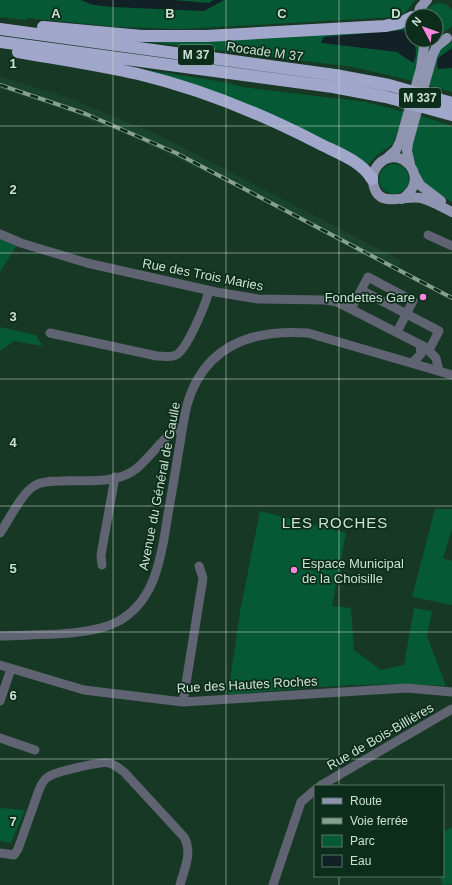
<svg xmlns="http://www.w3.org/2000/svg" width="452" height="885" font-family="Helvetica,sans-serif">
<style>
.built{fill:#1a432c}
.green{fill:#065935}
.water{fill:#112126}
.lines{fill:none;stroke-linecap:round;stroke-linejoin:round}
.minor{stroke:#606371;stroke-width:9}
.major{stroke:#8f94b1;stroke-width:10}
.highway{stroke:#a1a7cb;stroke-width:12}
.rail-casing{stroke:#88a091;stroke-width:4}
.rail{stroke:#0c2d1b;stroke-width:2.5;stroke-dasharray:8;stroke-linecap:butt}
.grid{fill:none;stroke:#cde0d3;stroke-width:1;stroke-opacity:0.55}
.poi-dot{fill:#fd86e1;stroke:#0c2d1b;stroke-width:1.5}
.labels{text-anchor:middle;stroke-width:3.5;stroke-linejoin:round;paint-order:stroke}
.shield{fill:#0c2d1b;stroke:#93aa9c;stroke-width:1}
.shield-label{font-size:12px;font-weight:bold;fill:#cde0d3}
.street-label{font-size:13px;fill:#cde0d3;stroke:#0c2d1b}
.poi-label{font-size:13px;fill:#cde0d3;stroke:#0c2d1b;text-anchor:end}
.quarter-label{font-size:15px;letter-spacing:1px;fill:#cde0d3;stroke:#0c2d1b}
.grid-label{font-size:13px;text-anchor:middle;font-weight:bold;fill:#cde0d3;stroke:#0c2d1b;stroke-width:3.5;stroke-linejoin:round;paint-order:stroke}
</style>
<rect width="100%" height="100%" fill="#173825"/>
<path class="built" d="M 0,76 L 69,98 L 159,135 L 402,261 L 395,271 L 243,191 L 137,139 L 60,108 L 0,89 Z"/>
<path class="green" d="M 0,0 L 415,0 L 405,13 L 395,17 L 181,29 L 119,27 L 27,18 L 26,20 L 0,17 Z
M 437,3 L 446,4 L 452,10 L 452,25 C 448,31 443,33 436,33 L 436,16 L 424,16 L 427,8 Z
M 410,22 L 412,40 L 418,40 C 422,53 416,68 413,81 L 353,67 L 142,41 Z
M 452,41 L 452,92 L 427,85 L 438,50 Z
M 147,70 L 229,83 L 242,87 L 366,102 L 404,112 L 393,144 L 377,155 L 368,165 Z
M 417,115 L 452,126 L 452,202 L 432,191 L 422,183 L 410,148 Z
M379 179a15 15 0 1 1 30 0a15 15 0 1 1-30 0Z
M 0,235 L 17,245 L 0,272 Z
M 0,327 L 36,335 L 42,346 L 14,341 L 0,351 Z
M 435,509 L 452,509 L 452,529 L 443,558 L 452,561 L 452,605 L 412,597 Z
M 260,511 L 346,533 L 332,606 L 351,608 L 354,650 L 381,670 L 404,665 L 414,608 L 432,611 L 427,636 L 446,686 C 374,681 300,688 228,695 L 240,612 Z
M 0,808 L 25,810 L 11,843 L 0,841 Z
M 452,827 L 452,884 L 443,885 L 440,876 L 443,876 L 443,832 Z"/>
<path class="water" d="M 81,0 L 173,0 L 209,3 L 213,0 L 224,0 L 204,11 L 113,7 L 93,5 Z
M 403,30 C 414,34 420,54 413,63 L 397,52 L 322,43 L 321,42 L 324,37 Z
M 452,48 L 452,68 L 438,69 L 437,64 L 438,58 Z"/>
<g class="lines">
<path class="minor" d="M 0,234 L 21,243 L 87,263 L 216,292 L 258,299 L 326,300 L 337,302 L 425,347 L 436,358 L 439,371
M 428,235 L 452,246
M 361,290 L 439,331 L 429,350
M 351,309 L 368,277 L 413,301 L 397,332
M 50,333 L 157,356 C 164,356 170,358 176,355 C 187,350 206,303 209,291
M 412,363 L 421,354 L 420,345
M 0,533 C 9,520 21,494 34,486 C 41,481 53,481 61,481 C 83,480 114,484 133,471 C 148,462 168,429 183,427
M 102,565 L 101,555 L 115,477
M 0,636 C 33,634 88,637 117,622 C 151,604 159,568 165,533 C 169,507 174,481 178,455 C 181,439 183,421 187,405 C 204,346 251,329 308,333 L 452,375
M 0,665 L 84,690 L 183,702 L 407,688 L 452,692
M 0,701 L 11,669
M 183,702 L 203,578 L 199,566
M 0,738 L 35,750
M 320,786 L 452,709
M 0,853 L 14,855 L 18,849 L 39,790 C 41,785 43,780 48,777 C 54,772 102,761 109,763 C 116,765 120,769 125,773 L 184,837 C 193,853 184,869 180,885
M 273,885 L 301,802 L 315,790"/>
<path class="major" d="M 418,16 L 420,8 L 427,0
M 386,159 L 396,150 L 400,142 L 421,68 L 425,40
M 410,164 L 407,151 L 408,143 L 433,54 L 437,46 L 447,38
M 415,176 L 420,185 L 441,201
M 402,199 C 434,178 398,141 378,165 C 374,170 372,176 373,182 C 377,211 404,194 421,198 C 432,201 442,207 452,212"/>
<path class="highway" d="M 43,27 L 142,36 L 206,36 L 385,26 L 400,23 L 412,17
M 0,29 L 335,75 L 389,85 L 452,103
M 0,42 L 333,87 L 386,97 L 452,115
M 18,52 C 58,59 99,65 138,74 C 201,89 262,114 320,144 C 338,153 361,161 372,179"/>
<g class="rail-casing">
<path id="rail" d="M 0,85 L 86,114 L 176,153 L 452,298"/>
</g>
<use href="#rail" class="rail"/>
</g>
<path class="grid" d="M 113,0 L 113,885M 226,0 L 226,885M 339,0 L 339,786M 0,126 L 452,126M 0,253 L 452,253M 0,379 L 452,379M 0,506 L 452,506M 0,632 L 452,632M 0,759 L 452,759M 339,876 L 339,885"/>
<g class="poi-dot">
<circle cx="423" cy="297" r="4"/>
<circle cx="294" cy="570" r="4"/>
</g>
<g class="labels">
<g class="shield">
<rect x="178" y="45" width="36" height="20" rx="3"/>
<rect x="399" y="88" width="42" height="20" rx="3"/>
</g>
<g class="shield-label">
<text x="196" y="59">M 37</text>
<text x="420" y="102">M 337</text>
</g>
<g class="street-label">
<text transform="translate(265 51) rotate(8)" y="5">Rocade M 37</text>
<text transform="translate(203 274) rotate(11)" y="5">Rue des Trois Maries</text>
<text transform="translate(159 486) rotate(-79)" y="5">Avenue du Général de Gaulle</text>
<text transform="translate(247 684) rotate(-3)" y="5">Rue des Hautes Roches</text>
<text transform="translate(380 736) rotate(-30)" y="5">Rue de Bois-Billières</text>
</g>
<g class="poi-label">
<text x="415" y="302">Fondettes Gare</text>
<text x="302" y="568" text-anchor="start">Espace Municipal<tspan x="302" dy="15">de la Choisille</tspan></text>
</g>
<g class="quarter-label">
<text x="335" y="528">LES ROCHES</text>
</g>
</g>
<g class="grid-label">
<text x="56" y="18">A</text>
<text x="170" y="18">B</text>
<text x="282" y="18">C</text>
<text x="396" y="18">D</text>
<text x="13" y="68">1</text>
<text x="13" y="194">2</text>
<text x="13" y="321">3</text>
<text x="13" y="447">4</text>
<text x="13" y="573">5</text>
<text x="13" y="700">6</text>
<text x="13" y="826">7</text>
</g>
<rect x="314" y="785" width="130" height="92" fill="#0c2d1b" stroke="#597565"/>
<rect x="322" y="798" width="20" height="6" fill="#8f94b1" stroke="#597565"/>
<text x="350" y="805" font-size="12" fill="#cde0d3">Route</text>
<rect x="322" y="818" width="20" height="6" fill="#88a091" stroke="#597565"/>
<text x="350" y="825" font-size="12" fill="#cde0d3">Voie ferrée</text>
<rect x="322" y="835" width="20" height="12" fill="#065935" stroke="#597565"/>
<text x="350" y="845" font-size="12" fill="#cde0d3">Parc</text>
<rect x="322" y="855" width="20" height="12" fill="#112126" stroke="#597565"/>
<text x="350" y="865" font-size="12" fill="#cde0d3">Eau</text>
<g transform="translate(424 28) rotate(311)"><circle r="19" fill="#0c2d1b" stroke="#597565"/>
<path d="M0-3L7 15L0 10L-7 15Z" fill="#fd86e1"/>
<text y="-6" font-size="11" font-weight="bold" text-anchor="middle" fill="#cde0d3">N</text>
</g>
</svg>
